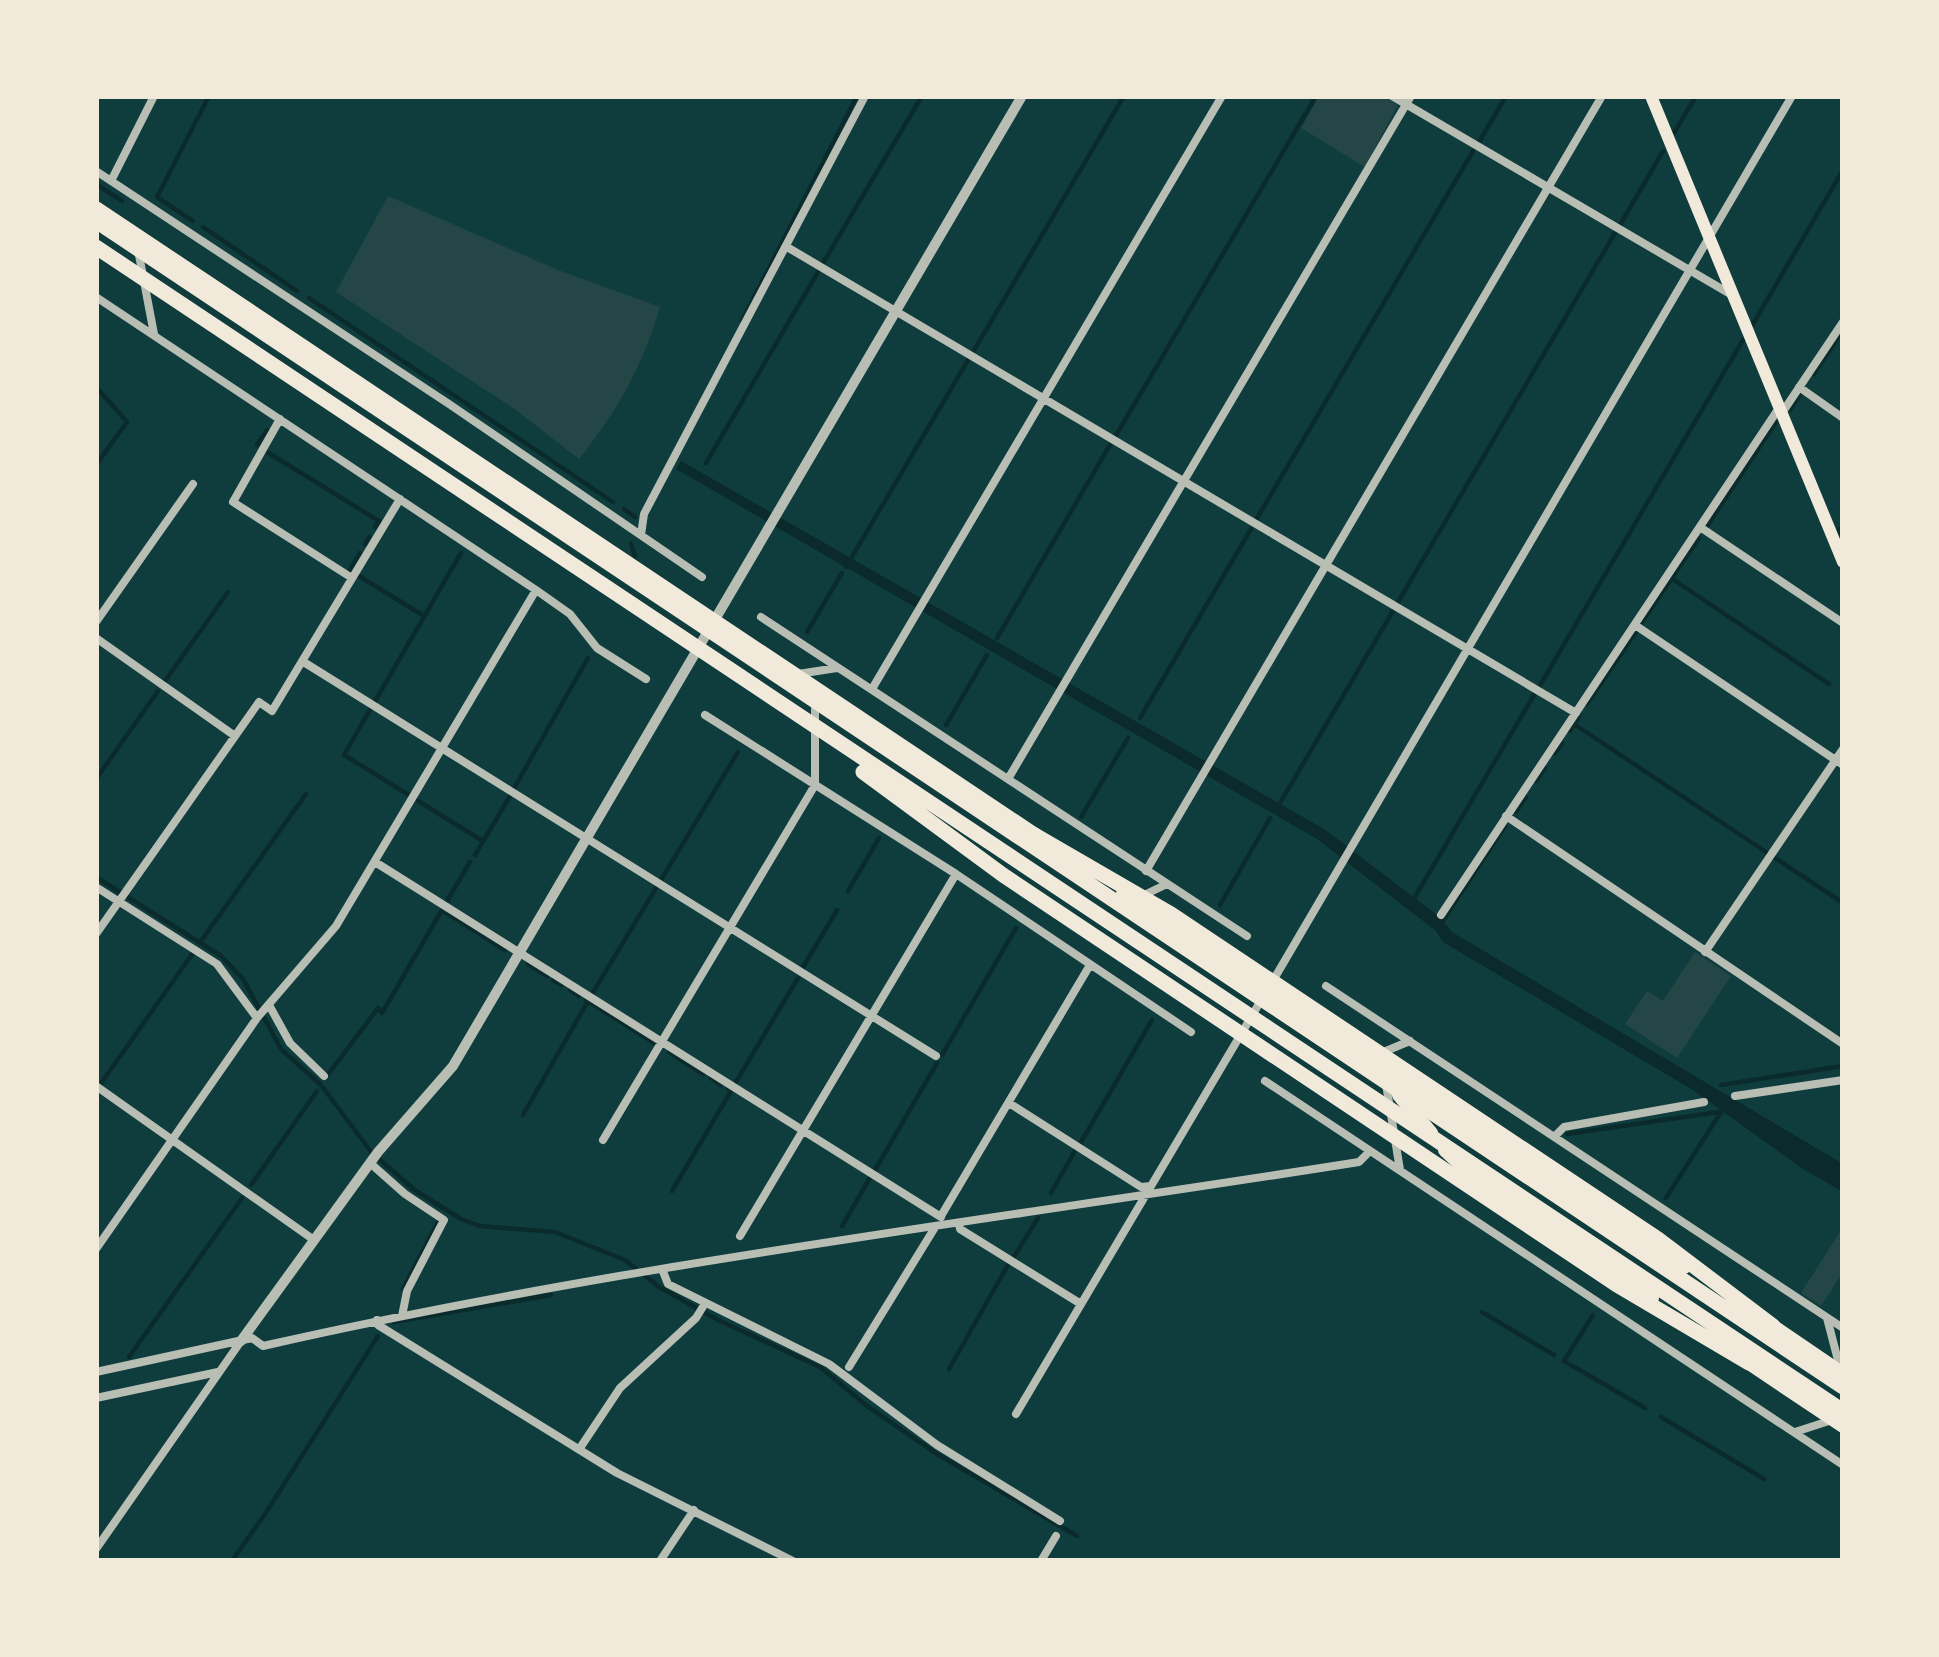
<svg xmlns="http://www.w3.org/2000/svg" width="1939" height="1657" font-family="'Archivo Narrow',sans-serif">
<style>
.green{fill:#244646}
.water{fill:#0a2a2b}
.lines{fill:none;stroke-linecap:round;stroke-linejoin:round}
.stream{stroke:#0a2a2b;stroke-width:4.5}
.minor{stroke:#b8beb3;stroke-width:8}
.tertiary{stroke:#b8beb3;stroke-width:10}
.secondary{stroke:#f1e9da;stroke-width:12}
.trunk{stroke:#f1e9da;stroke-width:14}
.motorway{stroke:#f1e9da;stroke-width:15}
</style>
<rect width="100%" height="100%" fill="#0f3d3e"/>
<path class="green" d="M 1319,96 L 1383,96 L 1398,105 L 1365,167 L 1301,128 Z
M 388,196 L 558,270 L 660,307 C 643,365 617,412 579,459 L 516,410 L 336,292 Z
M 1695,952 L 1731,976 L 1677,1058 L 1625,1024 L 1647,991 L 1663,1001 Z
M 1843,1227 L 1843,1272 L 1821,1306 L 1801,1293 Z"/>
<path class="water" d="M 681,461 L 1324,829 L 1441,918 L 1452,932 L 1843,1164 L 1843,1192 L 1803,1169 L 1693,1090 L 1443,942 L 1436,931 L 1317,839 L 676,469 Z"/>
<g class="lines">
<path class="stream" d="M 1674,133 L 1696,96
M 1479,142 L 1506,96
M 96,184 L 122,201
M 193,221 L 157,197 L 209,96
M 1620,225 L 1663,151
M 203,227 L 297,291
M 823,263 L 922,96
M 309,298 L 613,502
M 742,321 L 857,96
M 1753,324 L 1843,170
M 973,352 L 1124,96
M 1814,374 L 1843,330
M 96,387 L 127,422 L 96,465
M 1790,410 L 1800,394
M 1115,437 L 1316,96
M 257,445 L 267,430
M 267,452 L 379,521 L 375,527
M 706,463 L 818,272
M 624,509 L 635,517
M 1256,520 L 1473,151
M 1707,526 L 1776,422
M 1843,527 L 1839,530 L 1843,539
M 365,544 L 369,537
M 631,544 L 635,556
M 846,567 L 968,360
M 350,570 L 360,553
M 359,576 L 424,616
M 1671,578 L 1829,684
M 1398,602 L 1615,233
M 1642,622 L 1699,538
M 807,632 L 842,573
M 997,638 L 1110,445
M 165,681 L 228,592
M 1539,687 L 1743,340
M 374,703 L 461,553
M 1587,704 L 1636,632
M 371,708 L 344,755 L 409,795
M 1140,718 L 1251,529
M 1574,724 L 1766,852
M 946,725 L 987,655
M 1570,731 L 1579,716
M 1555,753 L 1562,743
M 96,779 L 158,691
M 1536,781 L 1545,768
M 513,790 L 588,658
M 418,801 L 483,841
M 1277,808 L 1393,611
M 1516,812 L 1526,797
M 1081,817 L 1128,738
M 475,855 L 510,796
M 1775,858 L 1843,903
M 96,877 L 221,956 L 243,979 L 281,1049 L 321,1085 L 372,1153 L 416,1191 L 461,1219 L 480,1226 L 555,1232 L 625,1260 L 659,1287 L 718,1320 L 820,1367 L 867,1406 L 937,1454 L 1077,1536
M 661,880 L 738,752
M 848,891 L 879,838
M 447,901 L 470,862
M 1412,902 L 1534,695
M 1220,905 L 1270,818
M 1442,922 L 1505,826
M 201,941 L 306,794
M 528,964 L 547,976
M 802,969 L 837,910
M 553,980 L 562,985
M 570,990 L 579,996
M 592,994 L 656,888
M 586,1000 L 656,1044
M 669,1052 L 703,1074
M 942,1055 L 1016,928
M 327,1076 L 378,1008 L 382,1013 L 442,910 L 505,950
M 711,1078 L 721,1085
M 102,1082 L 193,953
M 736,1082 L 798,978
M 1721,1085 L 1843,1066
M 523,1115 L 588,1001
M 1567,1134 L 1719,1112
M 1080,1144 L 1152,1020
M 875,1170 L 937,1063
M 251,1185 L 317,1091
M 672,1191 L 731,1091 L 728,1089
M 1051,1193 L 1076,1149
M 1666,1198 L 1721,1112
M 842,1226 L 870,1178
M 1013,1258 L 1038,1218
M 403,1289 L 438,1222
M 1482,1312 L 1554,1355
M 1593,1315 L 1564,1361 L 1645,1408
M 394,1322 L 551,1295
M 129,1357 L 242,1198
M 949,1369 L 1008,1265
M 1661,1417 L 1764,1479
M 267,1511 L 378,1336
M 232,1561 L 265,1514"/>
<path class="minor" d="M 1392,96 L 1732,295
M 96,171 L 449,404 L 702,577
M 111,181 L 154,96
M 787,247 L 1576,713
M 139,255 L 154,334
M 96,297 L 536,590 L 570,614 L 597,648 L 646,679
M 1799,387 L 1843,418
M 1782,413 L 1843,322
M 280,419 L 233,502 L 352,578
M 1700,527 L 1843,623
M 641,535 L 644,514 L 865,96
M 761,617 L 1247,936
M 96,622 L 193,484
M 1635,625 L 1843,765
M 96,638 L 235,736
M 302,661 L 936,1056
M 798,674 L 837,668
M 872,689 L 1222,96
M 705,715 L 956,874 L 1191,1032
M 1008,779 L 1411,96
M 1506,816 L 1843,1044
M 375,862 L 941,1217
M 1146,871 L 1602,96
M 96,887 L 217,964 L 257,1018
M 1140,897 L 1167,884
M 1441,915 L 1779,408
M 96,934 L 259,702 L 272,711 L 400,499
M 1705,952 L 1843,749
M 1274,979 L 1792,96
M 1326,986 L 1843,1328
M 269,1005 L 290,1043 L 324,1076
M 1381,1053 L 1410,1041
M 1265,1081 L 1843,1465
M 1386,1084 L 1400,1170
M 96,1086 L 314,1240
M 1735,1096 L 1843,1080
M 1009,1103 L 1141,1187 L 1151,1186
M 1555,1136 L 1564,1127 L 1704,1102
M 603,1140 L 815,785 L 815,702
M 370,1163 L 405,1194 L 444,1220 L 407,1291 L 402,1316
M 941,1216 L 1090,965
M 959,1224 L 960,1229 L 1081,1304
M 740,1236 L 956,874
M 96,1249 L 257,1018 L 336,926 L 536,590
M 662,1269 L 668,1284 L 829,1364 L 937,1445 L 1060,1521
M 1827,1318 L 1840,1368
M 377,1320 L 378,1325 L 617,1473 L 793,1561
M 849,1367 L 934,1229
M 96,1372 L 252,1338 L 263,1346 C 624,1264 994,1220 1359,1162 L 1370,1151
M 96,1398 L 218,1372
M 1016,1414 L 1263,997
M 1795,1432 L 1832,1420
M 580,1448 L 620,1388 L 696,1318 L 704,1305
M 96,1549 L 241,1341
M 660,1561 L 694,1510
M 1041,1561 L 1056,1536"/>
<path class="tertiary" d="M 241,1341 L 378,1152 L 453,1066 L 1022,96"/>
<path class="secondary" d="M 1651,96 L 1843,562"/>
<path class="trunk" d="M 96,208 L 1040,838
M 1123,894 L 1684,1267
M 1399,1095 L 1431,1133
M 1445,1150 L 1482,1184 L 1652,1298
M 1768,1323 L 1843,1374
M 1740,1357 L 1843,1426"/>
<path class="motorway" d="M 96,221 L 1843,1387
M 96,247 L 1843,1411
M 863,772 L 1003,875 L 1617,1285 L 1749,1363
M 1033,834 L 1171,914 L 1658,1239 L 1773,1326"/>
</g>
<rect width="1939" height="1657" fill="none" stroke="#f1e9da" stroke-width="198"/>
</svg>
